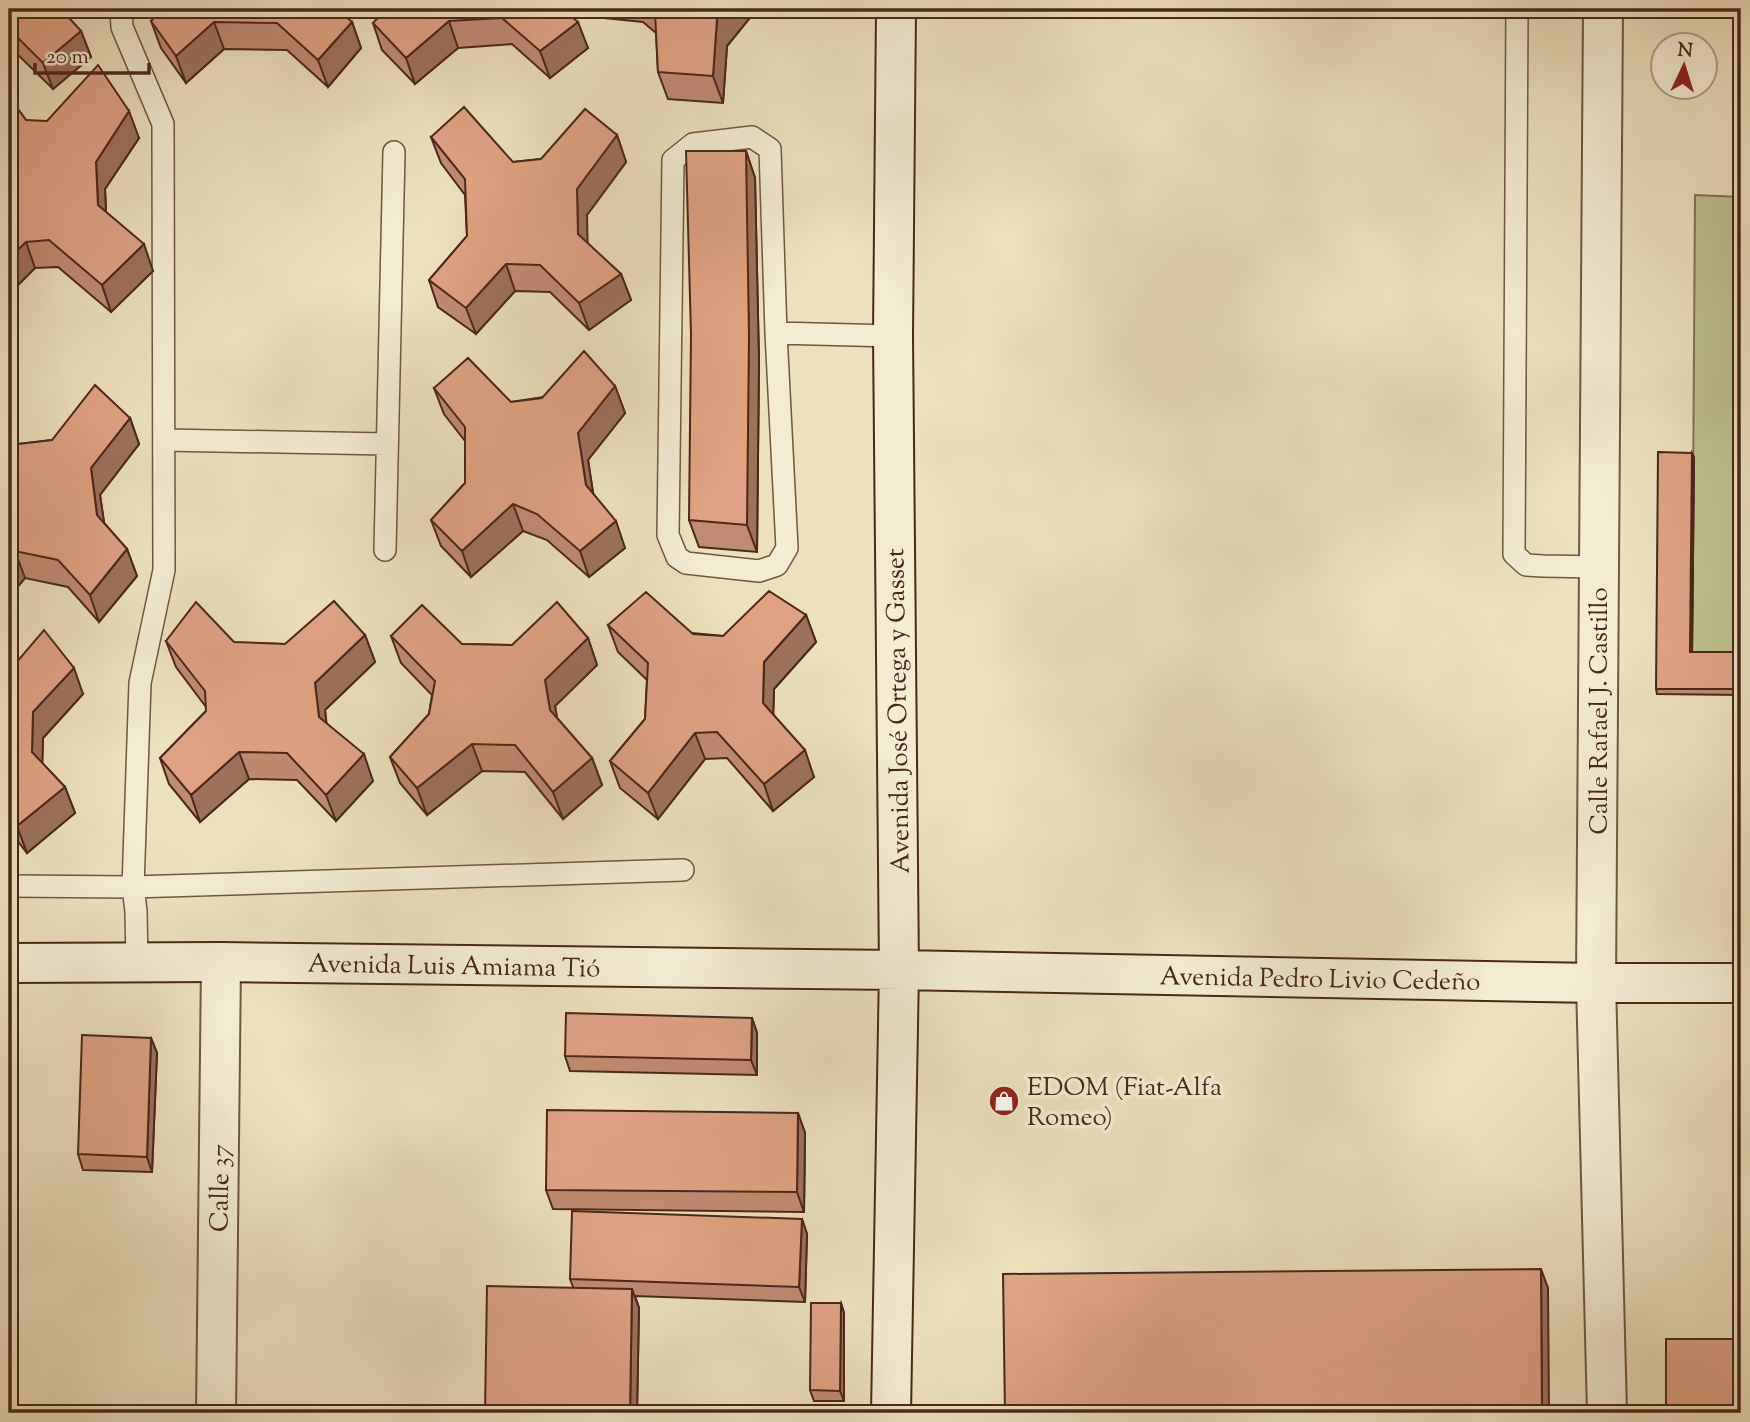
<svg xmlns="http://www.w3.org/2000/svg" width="1750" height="1422" font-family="'Sorts Mill Goudy',serif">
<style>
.pitch{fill:#bec18c;stroke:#847453;stroke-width:2}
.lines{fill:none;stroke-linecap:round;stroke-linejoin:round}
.service-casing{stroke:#725642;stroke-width:24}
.minor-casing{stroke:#725642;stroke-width:42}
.secondary-casing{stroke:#4a281a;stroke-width:42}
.service{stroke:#f3ecd3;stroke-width:21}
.minor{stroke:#f3ecd3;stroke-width:38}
.secondary{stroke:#f3ecd3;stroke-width:38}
.wall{fill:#c08c70;stroke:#4a281a;stroke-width:2}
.shaded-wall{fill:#9c725b;stroke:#4a281a;stroke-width:2}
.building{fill:#dfa382;stroke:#4a281a;stroke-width:2}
.labels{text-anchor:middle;stroke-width:7;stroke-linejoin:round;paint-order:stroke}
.street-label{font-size:26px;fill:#4a281a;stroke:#f3ecd3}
.poi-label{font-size:26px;fill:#4a281a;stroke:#f3ecd3;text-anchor:start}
</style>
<rect width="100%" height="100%" fill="#ece1bb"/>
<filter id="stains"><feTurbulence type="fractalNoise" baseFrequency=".00286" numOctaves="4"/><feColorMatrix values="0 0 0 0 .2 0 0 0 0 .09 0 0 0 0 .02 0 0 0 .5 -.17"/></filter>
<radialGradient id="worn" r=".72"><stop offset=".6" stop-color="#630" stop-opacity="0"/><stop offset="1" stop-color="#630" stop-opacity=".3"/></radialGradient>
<path class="pitch" d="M 1695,195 L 1741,197 L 1741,658 L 1692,657 Z"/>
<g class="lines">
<g class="service-casing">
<path id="service" d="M 121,9 L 122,27 L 163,124 L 164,570 L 140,683 L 133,887 L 136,911 L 137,964
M 1517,9 L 1514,554 L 1526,565 L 1543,566 L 1599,567
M 752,137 L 770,149 L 776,333 L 787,548 L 777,565 L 759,571 L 686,563 L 677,557 L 668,535 L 673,160 L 693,144 Z
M 776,333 L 893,336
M 164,440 L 387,444
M 385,550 L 394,152
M 9,886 L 133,887 L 683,870"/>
</g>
<g class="minor-casing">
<path id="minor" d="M 1603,9 L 1596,983 L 1607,1413
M 216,1413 L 221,962"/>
</g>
<g class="secondary-casing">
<path id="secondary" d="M 9,963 L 221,962 L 899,970 L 1596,983 L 1741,983
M 891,1413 L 899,970 L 893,336 L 896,9"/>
</g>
<use href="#service" class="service"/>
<use href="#minor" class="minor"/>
<use href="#secondary" class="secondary"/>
</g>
<path class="wall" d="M 9,9 L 81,31 L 91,57 L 53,89 L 13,50 L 9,50 Z
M 562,9 L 588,48 L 550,78 L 512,44 L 458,48 L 415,84 L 382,50 L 373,23 Z
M 583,9 L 757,9 L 727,46 L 723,103 L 668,99 L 658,72 L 656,33 L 643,22 L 585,16 Z
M 151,21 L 352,22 L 361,48 L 328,87 L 287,50 L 224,49 L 186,83 L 161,48 Z
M 9,97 L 26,120 L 139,138 L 105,189 L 106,212 L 153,271 L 111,312 L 58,267 L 35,268 L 9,294 Z
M 617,135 L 626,162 L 587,215 L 587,243 L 621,274 L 631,300 L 589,330 L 550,292 L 515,291 L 476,334 L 438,307 L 429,280 L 467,236 L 465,195 L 441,163 L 431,137 L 513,162 L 541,159 Z
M 746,151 L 755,178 L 759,362 L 757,552 L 699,547 L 689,520 Z
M 9,339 L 9,340 L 12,391 L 9,391 Z
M 615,386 L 625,413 L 588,460 L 593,493 L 625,548 L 589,577 L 547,540 L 523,531 L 471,577 L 441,546 L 431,520 L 465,483 L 465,441 L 444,414 L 434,388 L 511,402 Z
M 130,418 L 139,444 L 100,495 L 104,523 L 127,549 L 137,576 L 99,622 L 68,587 L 25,578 L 9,597 L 19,444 L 52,440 Z
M 1692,453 L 1694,458 L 1692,652 L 1741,652 L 1741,695 L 1657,694 L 1656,689 Z
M 806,615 L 816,642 L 774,689 L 773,714 L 814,777 L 773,811 L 727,758 L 705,759 L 658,819 L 620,788 L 610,761 L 645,719 L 647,680 L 618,652 L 608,625 L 723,636 Z
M 365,635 L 375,662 L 325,710 L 326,723 L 373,781 L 336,821 L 297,780 L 249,779 L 200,822 L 169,784 L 160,758 L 206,711 L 206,707 L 176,667 L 166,641 L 285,644 Z
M 391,636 L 462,644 L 512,645 L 588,638 L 597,665 L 555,706 L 557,718 L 592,758 L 602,785 L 563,819 L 525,772 L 482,771 L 427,815 L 400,783 L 390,757 L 429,714 L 432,695 L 401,663 Z
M 9,671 L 83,694 L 43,738 L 42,763 L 65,787 L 75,813 L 27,853 L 9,830 Z
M 752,1018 L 757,1033 L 757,1075 L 570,1071 L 565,1056 Z
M 151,1038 L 157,1053 L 152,1172 L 83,1170 L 78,1154 Z
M 798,1113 L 805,1133 L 804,1212 L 553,1209 L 546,1190 Z
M 802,1219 L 807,1234 L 805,1302 L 635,1296 L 639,1308 L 637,1413 L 485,1413 L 573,1287 L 570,1279 Z
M 841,1303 L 844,1313 L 844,1401 L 814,1401 L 810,1390 Z"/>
<path class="shaded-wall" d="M 725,9 L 757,9 L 727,46 L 723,103 L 713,76 L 717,19 Z
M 449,21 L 458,48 L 415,84 L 406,58 Z
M 214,22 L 224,49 L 186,83 L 176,56 Z
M 352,22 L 361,48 L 328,87 L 318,60 Z
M 578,22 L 588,48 L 550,78 L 540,51 Z
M 81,31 L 91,57 L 53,89 L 43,63 Z
M 129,111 L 139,138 L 105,189 L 107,232 L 98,205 L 96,162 Z
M 617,135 L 626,162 L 587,215 L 588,261 L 578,234 L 577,189 Z
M 746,151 L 755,178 L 759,362 L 757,552 L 747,525 Z
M 26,242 L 35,268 L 9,294 L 9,258 Z
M 144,244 L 153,271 L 111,312 L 102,285 Z
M 506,264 L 515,291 L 476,334 L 466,308 Z
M 621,274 L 631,300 L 589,330 L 579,303 Z
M 9,339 L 9,340 L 12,391 L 9,381 Z
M 615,386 L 625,413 L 588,460 L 596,512 L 586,485 L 578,433 Z
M 130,418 L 139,444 L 100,495 L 107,542 L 97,515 L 91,468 Z
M 1692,453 L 1694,458 L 1692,657 L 1690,652 Z
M 513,504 L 523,531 L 471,577 L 462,551 Z
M 616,521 L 625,548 L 589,577 L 580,551 Z
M 127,549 L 137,576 L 99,622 L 90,595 Z
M 15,551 L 25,578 L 9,597 L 9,559 Z
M 806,615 L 816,642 L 774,689 L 773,729 L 763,703 L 764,662 Z
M 365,635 L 375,662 L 325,710 L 329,744 L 319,717 L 315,683 Z
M 588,638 L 597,665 L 555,706 L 560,737 L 550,710 L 545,680 Z
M 74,668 L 83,694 L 43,738 L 42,779 L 32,752 L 33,712 Z
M 695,733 L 705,759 L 658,819 L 648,793 Z
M 472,744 L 482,771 L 427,815 L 417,788 Z
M 805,750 L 814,777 L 773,811 L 764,784 Z
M 239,752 L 249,779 L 200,822 L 191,795 Z
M 364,754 L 373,781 L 336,821 L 326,795 Z
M 592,758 L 602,785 L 563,819 L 553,792 Z
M 65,787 L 75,813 L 27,853 L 17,826 Z
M 752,1018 L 757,1033 L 757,1075 L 751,1060 Z
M 151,1038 L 157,1053 L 152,1172 L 147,1157 Z
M 798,1113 L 805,1133 L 804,1212 L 797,1192 Z
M 802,1219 L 807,1234 L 805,1302 L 799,1287 Z
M 1541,1269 L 1548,1288 L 1549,1413 L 1542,1413 Z
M 632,1289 L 639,1308 L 637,1413 L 630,1413 Z
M 841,1303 L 844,1313 L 844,1401 L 840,1391 Z"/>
<path class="building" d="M 9,9 L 61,9 L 81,31 L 43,63 L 9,29 Z
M 162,9 L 337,9 L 352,22 L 318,60 L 277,23 L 214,22 L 176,56 L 151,21 Z
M 386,9 L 562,9 L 578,22 L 540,51 L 502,18 L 449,21 L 406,58 L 373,23 Z
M 650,9 L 725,9 L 717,19 L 713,76 L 658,72 L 655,13 Z
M 98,65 L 129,111 L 96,162 L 98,205 L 144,244 L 102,285 L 49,240 L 26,242 L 9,258 L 9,97 L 26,120 L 47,121 Z
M 464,107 L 513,162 L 541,159 L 585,109 L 617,135 L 577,189 L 578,234 L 621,274 L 579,303 L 540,265 L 506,264 L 466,308 L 429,280 L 467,236 L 465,179 L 431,137 Z
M 686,151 L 746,151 L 749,335 L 747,525 L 689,520 L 691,334 Z
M 584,351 L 615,386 L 578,433 L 586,485 L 616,521 L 580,551 L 537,514 L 513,504 L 462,551 L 431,520 L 465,483 L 465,427 L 434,388 L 468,358 L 511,402 L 542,398 Z
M 95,385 L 130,418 L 91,468 L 97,515 L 127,549 L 90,595 L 58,560 L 15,551 L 9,559 L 9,433 L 19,444 L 52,440 Z
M 1658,452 L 1692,453 L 1690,652 L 1741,652 L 1741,689 L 1656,689 Z
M 769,591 L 806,615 L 764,662 L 763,703 L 805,750 L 764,784 L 717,732 L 695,733 L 648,793 L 610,761 L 645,719 L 648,663 L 608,625 L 646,592 L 693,634 L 723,636 Z
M 334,601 L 365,635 L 315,683 L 319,717 L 364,754 L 326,795 L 287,753 L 239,752 L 191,795 L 160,758 L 206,711 L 205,691 L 166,641 L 196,602 L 234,642 L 285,644 Z
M 557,602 L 588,638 L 545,680 L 550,710 L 592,758 L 553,792 L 515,745 L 472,744 L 417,788 L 390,757 L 429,714 L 435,681 L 391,636 L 422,605 L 462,644 L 512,645 Z
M 44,630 L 74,668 L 33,712 L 32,752 L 65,787 L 17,826 L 9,815 L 9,671 Z
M 566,1013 L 752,1018 L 751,1060 L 565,1056 Z
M 82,1035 L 151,1038 L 147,1157 L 78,1154 Z
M 547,1110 L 798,1113 L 797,1192 L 546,1190 Z
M 572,1211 L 802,1219 L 799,1287 L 570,1279 Z
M 1541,1269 L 1542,1413 L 1005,1413 L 1003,1274 Z
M 487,1286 L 632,1289 L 630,1413 L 485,1413 Z
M 811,1303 L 841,1303 L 840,1391 L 810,1390 Z
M 1666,1339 L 1741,1339 L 1741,1413 L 1666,1413 Z"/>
<defs>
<g id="shop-disc" transform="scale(1.575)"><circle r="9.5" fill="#8f2418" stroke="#f3ecd3"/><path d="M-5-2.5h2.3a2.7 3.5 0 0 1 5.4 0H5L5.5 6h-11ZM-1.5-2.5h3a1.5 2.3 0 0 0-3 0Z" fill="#fff"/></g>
</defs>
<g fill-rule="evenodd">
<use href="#shop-disc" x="1004" y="1101"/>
</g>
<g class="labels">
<g class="street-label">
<text transform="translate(897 711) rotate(-91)" y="9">Avenida José Ortega y Gasset</text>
<text transform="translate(1598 711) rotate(-90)" y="9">Calle Rafael J. Castillo</text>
<text transform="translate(454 965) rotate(1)" y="9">Avenida Luis Amiama Tió</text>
<text transform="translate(1320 978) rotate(1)" y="9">Avenida Pedro Livio Cedeño</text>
<text transform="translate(219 1188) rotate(-89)" y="9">Calle 37</text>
</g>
<g class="poi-label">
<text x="1027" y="1095">EDOM (Fiat-Alfa<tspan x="1027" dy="30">Romeo)</tspan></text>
</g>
</g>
<rect width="1750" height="1422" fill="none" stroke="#ece1bb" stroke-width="35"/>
<rect x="10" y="10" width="1729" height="1401" fill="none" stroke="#4a281a" stroke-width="3.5"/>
<rect x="18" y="18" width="1715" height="1387" fill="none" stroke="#4a281a" stroke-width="2"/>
<g transform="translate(1684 66) rotate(4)"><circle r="33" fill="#f3ecd3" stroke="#af9e89" stroke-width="2"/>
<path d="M0-5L12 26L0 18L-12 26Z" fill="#8f2418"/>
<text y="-10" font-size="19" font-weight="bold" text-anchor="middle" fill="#4a281a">N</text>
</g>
<path d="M35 63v10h114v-10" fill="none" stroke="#4a281a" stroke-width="3.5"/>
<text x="46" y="63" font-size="21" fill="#4a281a" stroke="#f3ecd3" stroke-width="5" paint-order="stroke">20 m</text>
<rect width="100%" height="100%" filter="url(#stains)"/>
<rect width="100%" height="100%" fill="url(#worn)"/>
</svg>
